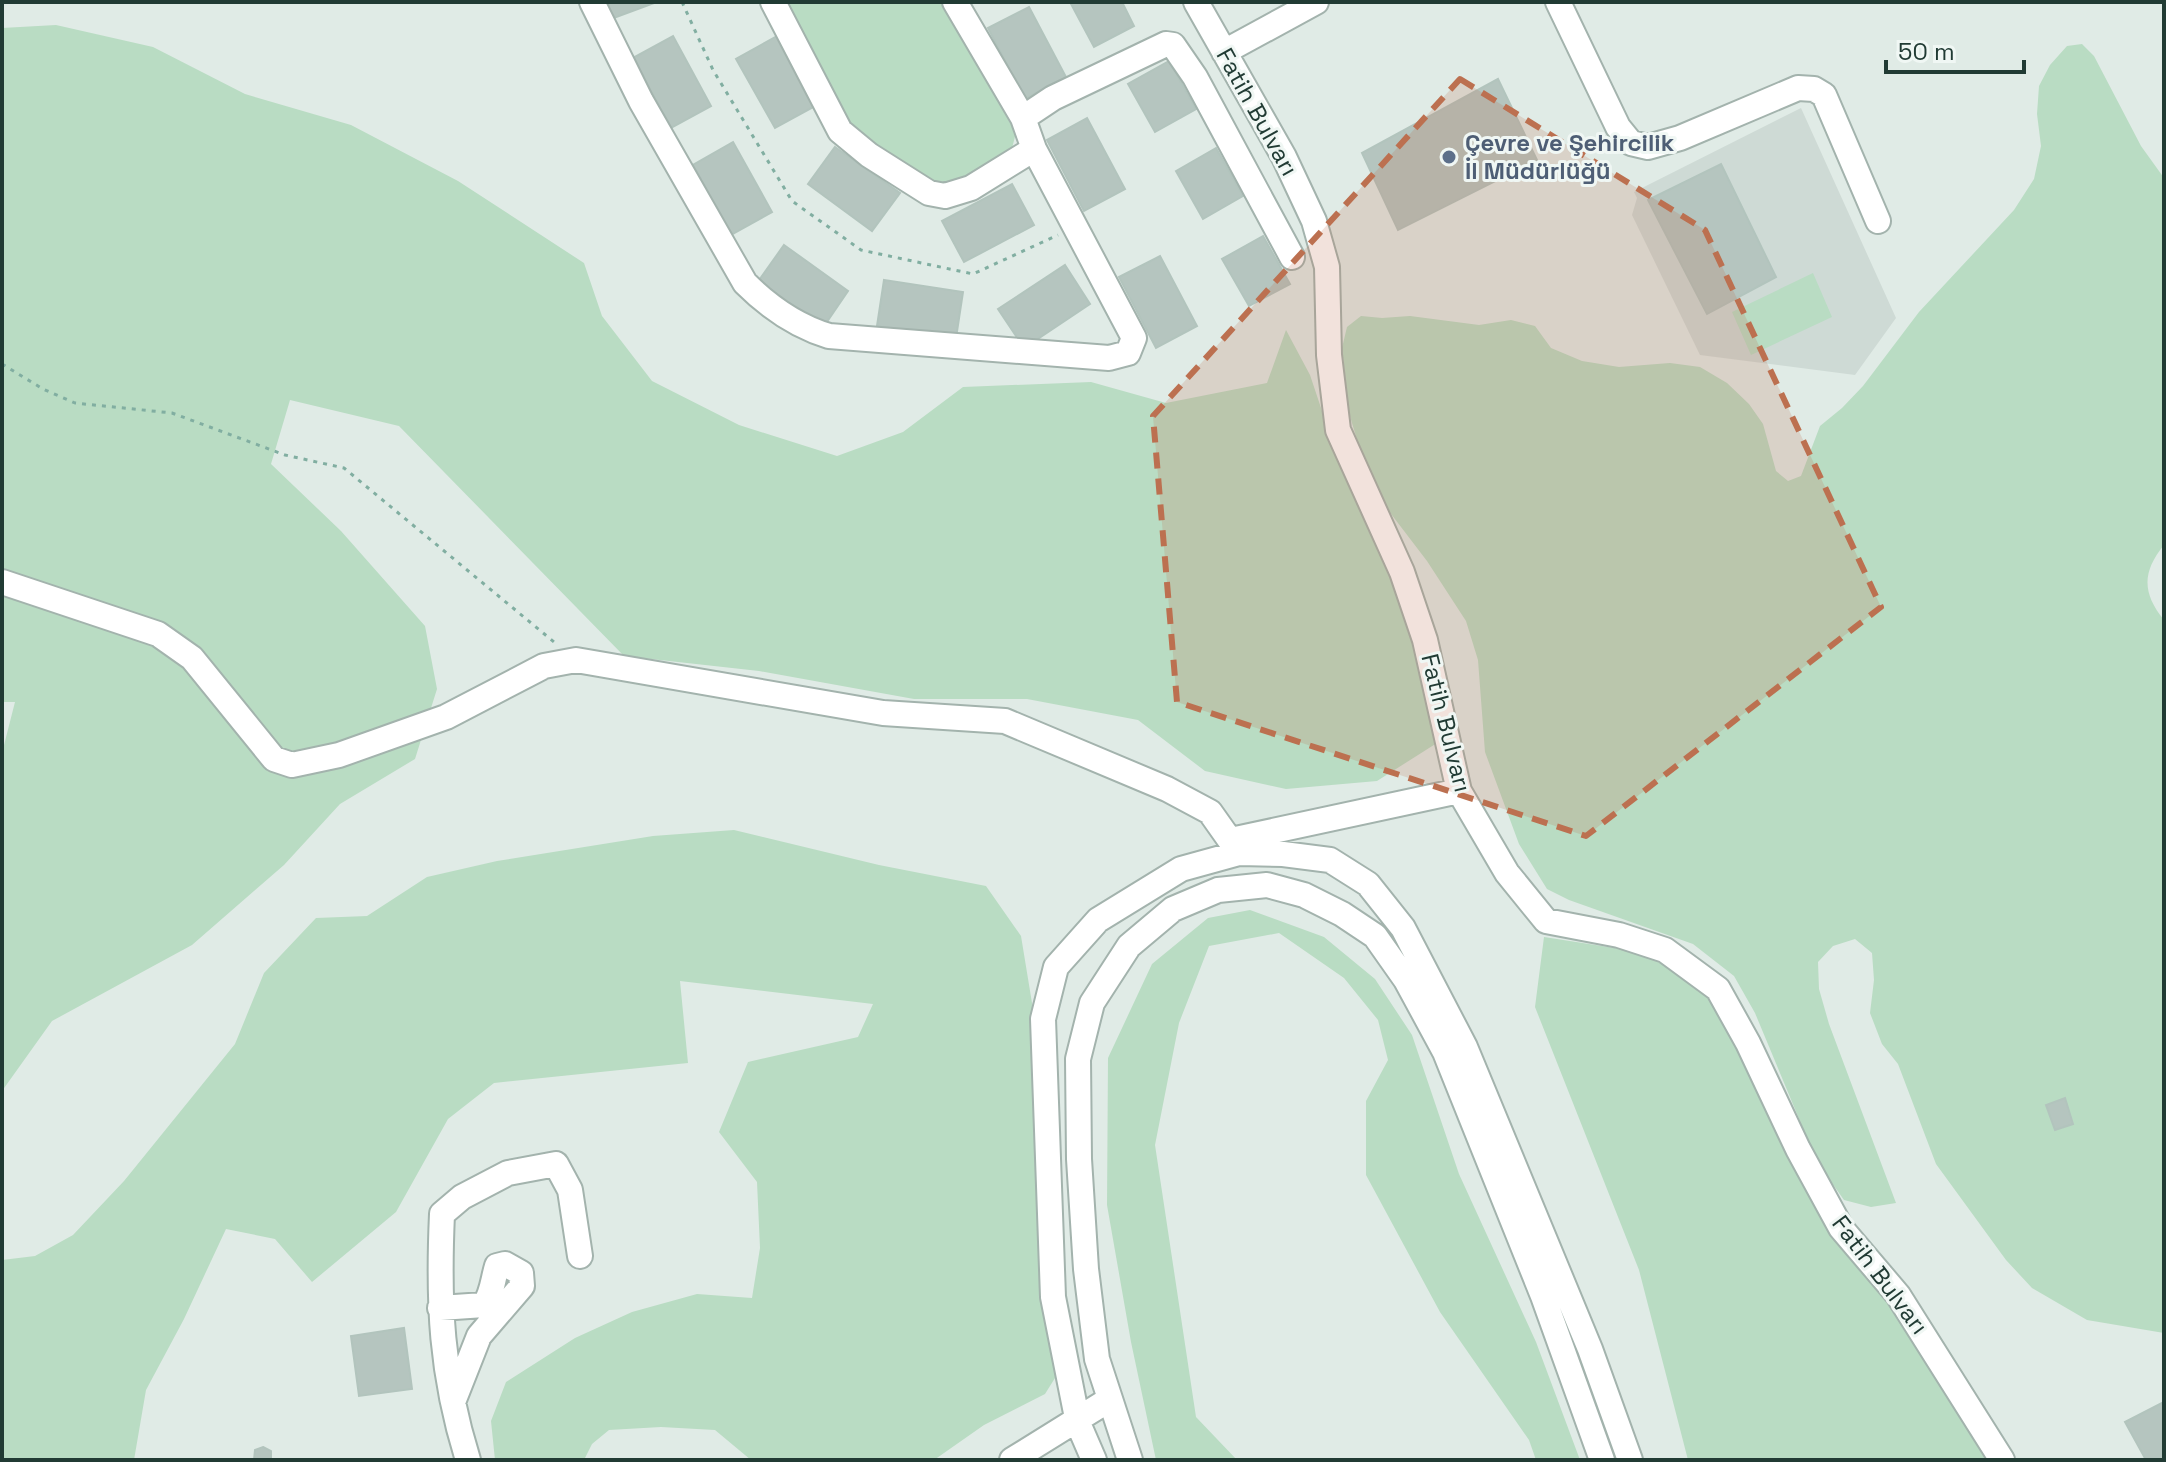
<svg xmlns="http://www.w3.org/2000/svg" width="2166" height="1462" font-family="'Space Grotesk',sans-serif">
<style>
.built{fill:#cedad5}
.green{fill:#b9dcc3}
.building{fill:#b5c5bf;stroke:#b2c4bd;stroke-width:2}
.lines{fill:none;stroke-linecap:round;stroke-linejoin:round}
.minor-casing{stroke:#a3b3ad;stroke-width:28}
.path{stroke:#81aea1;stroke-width:3;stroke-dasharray:4 6;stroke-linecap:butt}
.minor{stroke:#fff;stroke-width:24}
.marked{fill:#bc7050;fill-opacity:0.2;stroke:#bc7050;stroke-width:6;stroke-dasharray:16 10;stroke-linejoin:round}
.service-dot{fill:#5c6f8a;stroke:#f0f7f4;stroke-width:3}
.labels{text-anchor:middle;stroke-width:6;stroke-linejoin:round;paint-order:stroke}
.street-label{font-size:24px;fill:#213b34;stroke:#f0f7f4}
.service-label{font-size:24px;font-weight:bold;fill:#4e5e75;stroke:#f0f7f4;text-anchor:start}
</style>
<rect width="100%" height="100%" fill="#e0ebe6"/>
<path class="built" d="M 1801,108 L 1896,318 L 1855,375 L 1700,355 L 1632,215 L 1637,198 L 1634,192 Z"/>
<path class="green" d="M 780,2 L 941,2 L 1016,133 L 1011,152 L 957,184 L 938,185 L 852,133 Z
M 56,25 L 153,47 L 245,94 L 351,125 L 458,181 L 584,263 L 602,316 L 652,381 L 739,425 L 837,456 L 903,432 L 963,387 L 1091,382 L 1166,403 L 1267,383 L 1286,330 L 1310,375 L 1334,447 L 1386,560 L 1448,736 L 1377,781 L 1286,789 L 1205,771 L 1138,720 L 1027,699 L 914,699 L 759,671 L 624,656 L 399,426 L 290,400 L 271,464 L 341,531 L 425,626 L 437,689 L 415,759 L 340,804 L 284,865 L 192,945 L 52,1021 L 2,1091 L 2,753 L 15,702 L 2,702 L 2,28 Z
M 2082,44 L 2094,56 L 2141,146 L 2164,178 L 2164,545 C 2142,572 2142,593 2164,620 L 2164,1333 L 2087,1320 L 2032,1288 L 2006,1260 L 1936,1164 L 1898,1064 L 1882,1044 L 1870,1013 L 1874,980 L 1872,953 L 1855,939 L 1833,946 L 1818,962 L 1819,989 L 1829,1024 L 1896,1203 L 1871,1207 L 1844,1200 L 1817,1162 L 1755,1013 L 1734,976 L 1693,944 L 1569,900 L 1547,889 L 1519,844 L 1485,752 L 1478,660 L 1466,621 L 1427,561 L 1385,506 L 1364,463 L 1349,413 L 1342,348 L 1347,327 L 1361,316 L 1382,318 L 1410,316 L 1479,325 L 1511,320 L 1535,326 L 1551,348 L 1582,361 L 1619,367 L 1670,363 L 1700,367 L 1727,383 L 1749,404 L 1763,424 L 1776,471 L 1788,481 L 1801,476 L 1820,426 L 1842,408 L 1863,386 L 1919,312 L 2014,210 L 2034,179 L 2041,146 L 2037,114 L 2039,86 L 2050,65 L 2067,46 Z
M 1813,273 L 1832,317 L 1751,355 L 1732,312 Z
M 734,830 L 879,865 L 986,886 L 1021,936 L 1032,1003 L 1039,1128 L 1065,1362 L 1045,1394 L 984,1425 L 934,1460 L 751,1460 L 715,1430 L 661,1427 L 609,1430 L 592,1444 L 584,1460 L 495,1460 L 491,1421 L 506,1382 L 575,1338 L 632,1312 L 697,1294 L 752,1298 L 760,1248 L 757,1182 L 719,1132 L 748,1062 L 858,1037 L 873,1004 L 680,981 L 688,1063 L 494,1083 L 448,1119 L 396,1212 L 312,1282 L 275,1239 L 226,1229 L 184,1319 L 146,1390 L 134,1460 L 2,1460 L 2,1260 L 35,1256 L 73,1235 L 124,1181 L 235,1044 L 264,973 L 316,918 L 367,916 L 427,877 L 497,861 L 653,836 Z
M 1250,910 L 1324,937 L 1375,979 L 1412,1035 L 1459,1174 L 1536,1342 L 1580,1460 L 1536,1460 L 1529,1440 L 1440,1312 L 1366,1175 L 1366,1101 L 1388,1060 L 1378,1020 L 1344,978 L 1279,933 L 1209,946 L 1179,1023 L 1155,1145 L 1196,1417 L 1237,1460 L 1156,1460 L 1131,1342 L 1107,1205 L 1108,1058 L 1152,964 L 1208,918 Z
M 1544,937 L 1634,951 L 1701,977 L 1946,1377 L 1993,1460 L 1688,1460 L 1639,1270 L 1535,1007 Z"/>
<path class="building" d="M 604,2 L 654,2 L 654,3 L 611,19 Z
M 1070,2 L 1122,2 L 1134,26 L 1094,47 Z
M 1029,7 L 1066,77 L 1025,99 L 988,28 Z
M 673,36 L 711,106 L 671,128 L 633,58 Z
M 777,36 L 815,106 L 775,128 L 736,59 Z
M 1169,61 L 1196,109 L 1155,132 L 1128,84 Z
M 1498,79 L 1537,160 L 1398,230 L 1362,153 Z
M 1087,118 L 1125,189 L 1084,211 L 1047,140 Z
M 733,142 L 772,212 L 731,235 L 693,165 Z
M 835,147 L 900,193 L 872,231 L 808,184 Z
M 1216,148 L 1243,196 L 1203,219 L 1176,171 Z
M 1721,164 L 1776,277 L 1707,314 L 1648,200 Z
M 1012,184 L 1034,225 L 964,262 L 942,221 Z
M 1263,236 L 1290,284 L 1249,306 L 1222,259 Z
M 784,245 L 848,291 L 822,329 L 757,283 Z
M 1160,256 L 1197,326 L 1156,348 L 1119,277 Z
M 1065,265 L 1090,304 L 1024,348 L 998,309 Z
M 884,280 L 963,292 L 956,338 L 877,326 Z
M 2065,1098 L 2073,1124 L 2055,1130 L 2046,1105 Z
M 404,1328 L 412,1389 L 359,1396 L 351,1336 Z
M 2164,1402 L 2164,1460 L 2146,1460 L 2125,1422 Z
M 263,1447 L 271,1451 L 271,1460 L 254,1460 L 255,1450 Z"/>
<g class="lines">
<g class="minor-casing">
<path id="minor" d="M 592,2 L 641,101 L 745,283 C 769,307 796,326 829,336 L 1109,358 L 1128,353 L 1134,338 L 1034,149 L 1023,118 L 955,2
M 773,2 L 840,131 L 869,155 L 929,193 L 945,196 L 971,188 L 1034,149
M 1196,2 L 1284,157 L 1314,221 L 1327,267 L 1329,355 L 1338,430 L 1402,572 L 1425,640 L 1459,791 L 1507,873 L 1546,921 L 1619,935 L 1665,950 L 1718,989 L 1748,1043 L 1798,1149 L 1841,1228 L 1898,1295 L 2002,1460
M 1558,2 L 1618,127 L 1631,143 L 1648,147 L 1680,138 L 1798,88 L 1814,89 L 1824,95 L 1878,221
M 1224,52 L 1316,2
M 1023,118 L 1053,98 L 1166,44 L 1173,45 L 1195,77 L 1292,257
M 2,582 L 158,634 L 192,658 L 274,759 L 292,765 L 339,755 L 446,717 L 544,666 L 576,660 L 883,713 L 1005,721 L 1167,789 L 1210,812 L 1239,853
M 1231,840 L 1459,791
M 440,1308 L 484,1305 C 492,1295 493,1279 497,1266 L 505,1264 L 521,1273 L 522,1286 L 479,1336 L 453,1402
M 468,1460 C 441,1374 438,1303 442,1214 L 462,1197 L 508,1173 L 556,1164 L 570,1190 L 580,1256
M 1012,1460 L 1107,1401 L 1111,1406
M 1094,1460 L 1078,1423 L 1053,1297 L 1043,1019 L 1056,967 L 1098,920 L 1181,869 L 1239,853 L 1283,854 L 1330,860 L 1368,884 L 1403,928 L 1465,1047 L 1590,1349 L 1630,1460
M 1130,1460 L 1097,1359 L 1086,1269 L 1079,1159 L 1078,1059 L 1092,1003 L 1129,946 L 1173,909 L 1218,890 L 1267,885 L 1304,895 L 1342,914 L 1375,936 L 1406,980 L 1445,1052 L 1543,1296 L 1602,1460"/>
</g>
<path class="path" d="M 682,2 L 713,70 L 792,201 L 861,250 L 973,274 L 1058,235
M 2,364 L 43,389 L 75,403 L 172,413 L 285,455 L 344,468 L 554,642"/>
<use href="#minor" class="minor"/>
</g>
<path class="marked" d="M 1460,79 L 1705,230 L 1881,607 L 1586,836 L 1177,702 L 1153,416 Z"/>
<circle class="service-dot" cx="1449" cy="157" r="8"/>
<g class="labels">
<g class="street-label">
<text transform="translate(1257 112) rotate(61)" y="8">Fatih Bulvarı</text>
<text transform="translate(1446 723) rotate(76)" y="8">Fatih Bulvarı</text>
<text transform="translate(1880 1275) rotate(53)" y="8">Fatih Bulvarı</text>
</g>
<g class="service-label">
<text x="1465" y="151">Çevre ve Şehircilik<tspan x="1465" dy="28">İl Müdürlüğü</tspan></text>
</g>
</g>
<rect width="2166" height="1462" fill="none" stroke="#213b34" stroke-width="8"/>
<path d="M1886 60v12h138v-12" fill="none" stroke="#213b34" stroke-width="4"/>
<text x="1898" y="60" font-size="24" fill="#213b34" stroke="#f0f7f4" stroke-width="6" paint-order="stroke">50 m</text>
</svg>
